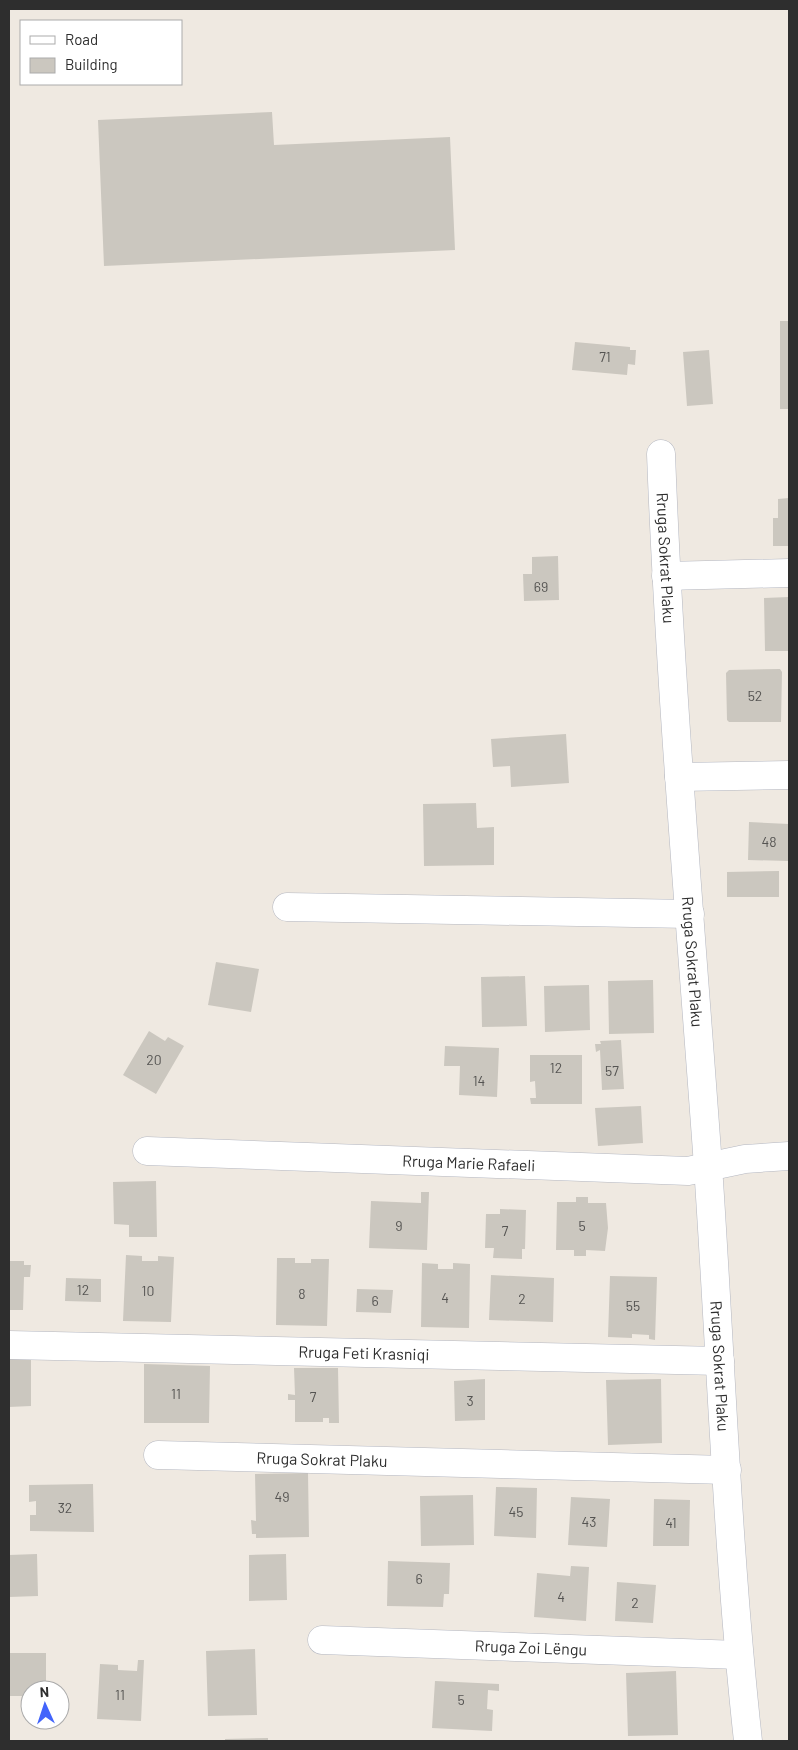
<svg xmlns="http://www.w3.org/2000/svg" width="798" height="1750" font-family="Barlow,sans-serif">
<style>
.building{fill:#cbc7bf}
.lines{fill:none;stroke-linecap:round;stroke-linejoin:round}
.minor-casing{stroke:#b4b7c1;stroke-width:29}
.minor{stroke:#fff;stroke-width:28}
.labels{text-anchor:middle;stroke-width:4;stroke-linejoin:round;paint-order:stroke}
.number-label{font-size:14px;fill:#555452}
.street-label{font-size:16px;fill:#2e2e2e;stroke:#fff}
</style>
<rect width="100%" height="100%" fill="#efe9e1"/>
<path class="building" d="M 272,112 L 274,145 L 450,137 L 455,250 L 104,266 L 98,120 Z
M 780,321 L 789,321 L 789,409 L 780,409 Z
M 575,342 L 630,347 L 630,350 L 636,350 L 635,365 L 628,364 L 627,375 L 572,370 Z
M 709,350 L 713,404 L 687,406 L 683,352 Z
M 789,498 L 789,546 L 773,546 L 773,518 L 778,518 L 778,499 Z
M 558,556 L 559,600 L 524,601 L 523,574 L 532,574 L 532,557 Z
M 789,597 L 789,651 L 765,651 L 764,598 Z
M 780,669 L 782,672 L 781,722 L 729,722 L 727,720 L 726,673 L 729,670 Z
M 566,734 L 569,783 L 511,787 L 510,766 L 493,767 L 491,739 Z
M 476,803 L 477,828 L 494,827 L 494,865 L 424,866 L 423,804 Z
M 749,822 L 789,824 L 789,861 L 748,860 Z
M 779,871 L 779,897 L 727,897 L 727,872 Z
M 216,962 L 259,969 L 251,1012 L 208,1005 Z
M 525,976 L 527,1026 L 482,1027 L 481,977 Z
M 653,980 L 654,1033 L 609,1034 L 608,981 Z
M 589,985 L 590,1030 L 545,1032 L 544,986 Z
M 149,1031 L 165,1041 L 168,1037 L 184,1046 L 156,1094 L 123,1075 Z
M 621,1040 L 624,1089 L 602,1090 L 600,1050 L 596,1052 L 595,1044 L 601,1044 L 600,1041 Z
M 445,1046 L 499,1048 L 497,1097 L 459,1095 L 460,1066 L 444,1066 Z
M 530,1055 L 582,1055 L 582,1104 L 531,1104 L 530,1098 L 536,1098 L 535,1081 L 530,1082 Z
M 641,1106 L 643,1143 L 598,1146 L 595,1108 Z
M 156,1181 L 157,1237 L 129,1237 L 129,1225 L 114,1224 L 113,1182 Z
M 421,1192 L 429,1192 L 427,1250 L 369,1248 L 371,1201 L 421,1203 Z
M 576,1197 L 588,1197 L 588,1203 L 606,1203 L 608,1228 L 605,1251 L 586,1250 L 586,1256 L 574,1256 L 574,1250 L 556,1250 L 557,1202 L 576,1202 Z
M 500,1209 L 526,1210 L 525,1249 L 522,1249 L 522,1259 L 493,1258 L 494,1248 L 485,1248 L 486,1214 L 500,1214 Z
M 126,1255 L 142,1256 L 142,1261 L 158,1261 L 158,1256 L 174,1257 L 171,1322 L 123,1321 Z
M 277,1258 L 295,1258 L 295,1263 L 311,1263 L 311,1259 L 329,1259 L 327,1326 L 276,1325 Z
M 9,1261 L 24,1261 L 24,1265 L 31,1265 L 30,1277 L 24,1277 L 23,1310 L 9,1310 Z
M 422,1263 L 438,1264 L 438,1269 L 453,1269 L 453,1263 L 470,1264 L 469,1328 L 421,1327 Z
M 491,1275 L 554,1278 L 553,1322 L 489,1320 Z
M 610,1276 L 657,1277 L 655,1340 L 649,1339 L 649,1335 L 632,1334 L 632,1338 L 608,1337 Z
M 66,1278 L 101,1279 L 101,1302 L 65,1301 Z
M 357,1289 L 393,1290 L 391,1313 L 356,1312 Z
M 9,1356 L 31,1356 L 31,1406 L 9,1407 Z
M 144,1364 L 210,1366 L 209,1423 L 144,1423 Z
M 294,1368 L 338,1368 L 339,1423 L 329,1423 L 329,1418 L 323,1418 L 323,1422 L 295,1422 L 295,1400 L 288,1400 L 288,1394 L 295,1395 Z
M 485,1379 L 485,1420 L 455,1421 L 454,1381 Z
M 661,1379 L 662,1443 L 608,1445 L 606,1380 Z
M 308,1473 L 309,1537 L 256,1538 L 256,1534 L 252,1534 L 251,1520 L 256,1521 L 255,1474 Z
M 93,1484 L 94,1532 L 30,1531 L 30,1515 L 36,1515 L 36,1501 L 29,1502 L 29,1485 Z
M 496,1487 L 537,1488 L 536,1538 L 494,1536 Z
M 473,1495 L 474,1545 L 421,1546 L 420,1496 Z
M 571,1497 L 610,1499 L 607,1547 L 568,1545 Z
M 654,1499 L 690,1500 L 689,1546 L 653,1546 Z
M 37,1554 L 38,1596 L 9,1597 L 9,1555 Z
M 286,1554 L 287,1600 L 249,1601 L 249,1555 Z
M 388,1561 L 450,1563 L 449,1594 L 444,1594 L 443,1607 L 387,1606 Z
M 571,1566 L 589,1567 L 586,1621 L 534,1617 L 537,1573 L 570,1576 Z
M 617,1582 L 656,1585 L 653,1623 L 615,1621 Z
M 255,1649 L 257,1715 L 208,1716 L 206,1651 Z
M 9,1653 L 46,1653 L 46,1690 L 30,1690 L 30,1696 L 9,1696 Z
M 138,1660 L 144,1660 L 141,1721 L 97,1719 L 100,1664 L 118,1665 L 118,1670 L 137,1671 Z
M 676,1671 L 678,1735 L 628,1736 L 626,1673 Z
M 435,1681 L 499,1684 L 499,1691 L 488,1690 L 487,1709 L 493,1710 L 492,1731 L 432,1728 Z
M 268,1738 L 268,1741 L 225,1741 L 225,1739 Z"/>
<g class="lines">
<g class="minor-casing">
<g id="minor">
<path id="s1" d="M 661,454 C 670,692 691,928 708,1166 C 721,1357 727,1550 748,1741"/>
<path d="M 666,576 L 789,573"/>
<path d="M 679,777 L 789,775"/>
<path d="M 287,907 L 690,914"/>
<path id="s2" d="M 147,1151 L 688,1171 L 745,1159 L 789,1156"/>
<path id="s3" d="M 9,1345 L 720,1361"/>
<path id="s4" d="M 158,1455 L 727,1470"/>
<path id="s5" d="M 322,1640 L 739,1655"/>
</g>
</g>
<use href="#minor" class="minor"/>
</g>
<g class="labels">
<g class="number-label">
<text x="605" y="362">71</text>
<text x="541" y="592">69</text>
<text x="755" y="701">52</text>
<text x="769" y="847">48</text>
<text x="154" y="1065">20</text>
<text x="556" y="1073">12</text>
<text x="612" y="1076">57</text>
<text x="479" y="1086">14</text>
<text x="399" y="1231">9</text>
<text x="582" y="1231">5</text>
<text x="505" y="1236">7</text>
<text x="83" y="1295">12</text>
<text x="148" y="1296">10</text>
<text x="302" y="1299">8</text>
<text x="445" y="1303">4</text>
<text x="522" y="1304">2</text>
<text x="375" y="1306">6</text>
<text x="633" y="1311">55</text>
<text x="176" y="1399">11</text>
<text x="313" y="1402">7</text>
<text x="470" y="1406">3</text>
<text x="282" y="1502">49</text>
<text x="65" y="1513">32</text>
<text x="516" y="1517">45</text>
<text x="589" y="1527">43</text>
<text x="671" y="1528">41</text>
<text x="419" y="1584">6</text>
<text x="561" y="1602">4</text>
<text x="635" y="1608">2</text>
<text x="120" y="1700">11</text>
<text x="461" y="1705">5</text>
</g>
<g class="street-label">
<text dy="6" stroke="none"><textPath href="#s1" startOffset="104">Rruga Sokrat Plaku</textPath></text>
<text dy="6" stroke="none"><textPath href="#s1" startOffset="509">Rruga Sokrat Plaku</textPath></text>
<text dy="6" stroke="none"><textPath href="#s2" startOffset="322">Rruga Marie Rafaeli</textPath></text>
<text dy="6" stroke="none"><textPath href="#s3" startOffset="355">Rruga Feti Krasniqi</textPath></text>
<text dy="6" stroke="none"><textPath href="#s1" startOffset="914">Rruga Sokrat Plaku</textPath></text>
<text dy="6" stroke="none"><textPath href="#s4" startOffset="164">Rruga Sokrat Plaku</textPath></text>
<text dy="6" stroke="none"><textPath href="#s5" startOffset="209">Rruga Zoi Lëngu</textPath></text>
</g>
</g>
<rect width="798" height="1750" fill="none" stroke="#2e2e2e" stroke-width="20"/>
<rect x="20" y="20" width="162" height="65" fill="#ffffff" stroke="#ababab"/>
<rect x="30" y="36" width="25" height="8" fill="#ffffff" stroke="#ababab"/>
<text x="65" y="45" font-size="15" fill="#2e2e2e">Road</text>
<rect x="30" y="58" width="25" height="15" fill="#cbc7bf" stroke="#ababab"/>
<text x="65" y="70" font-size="15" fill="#2e2e2e">Building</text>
<g transform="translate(45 1705) rotate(357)"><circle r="24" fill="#ffffff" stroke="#ababab"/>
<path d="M0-4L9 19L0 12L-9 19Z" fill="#4264fb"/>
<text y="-8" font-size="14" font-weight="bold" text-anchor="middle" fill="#2e2e2e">N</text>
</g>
</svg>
